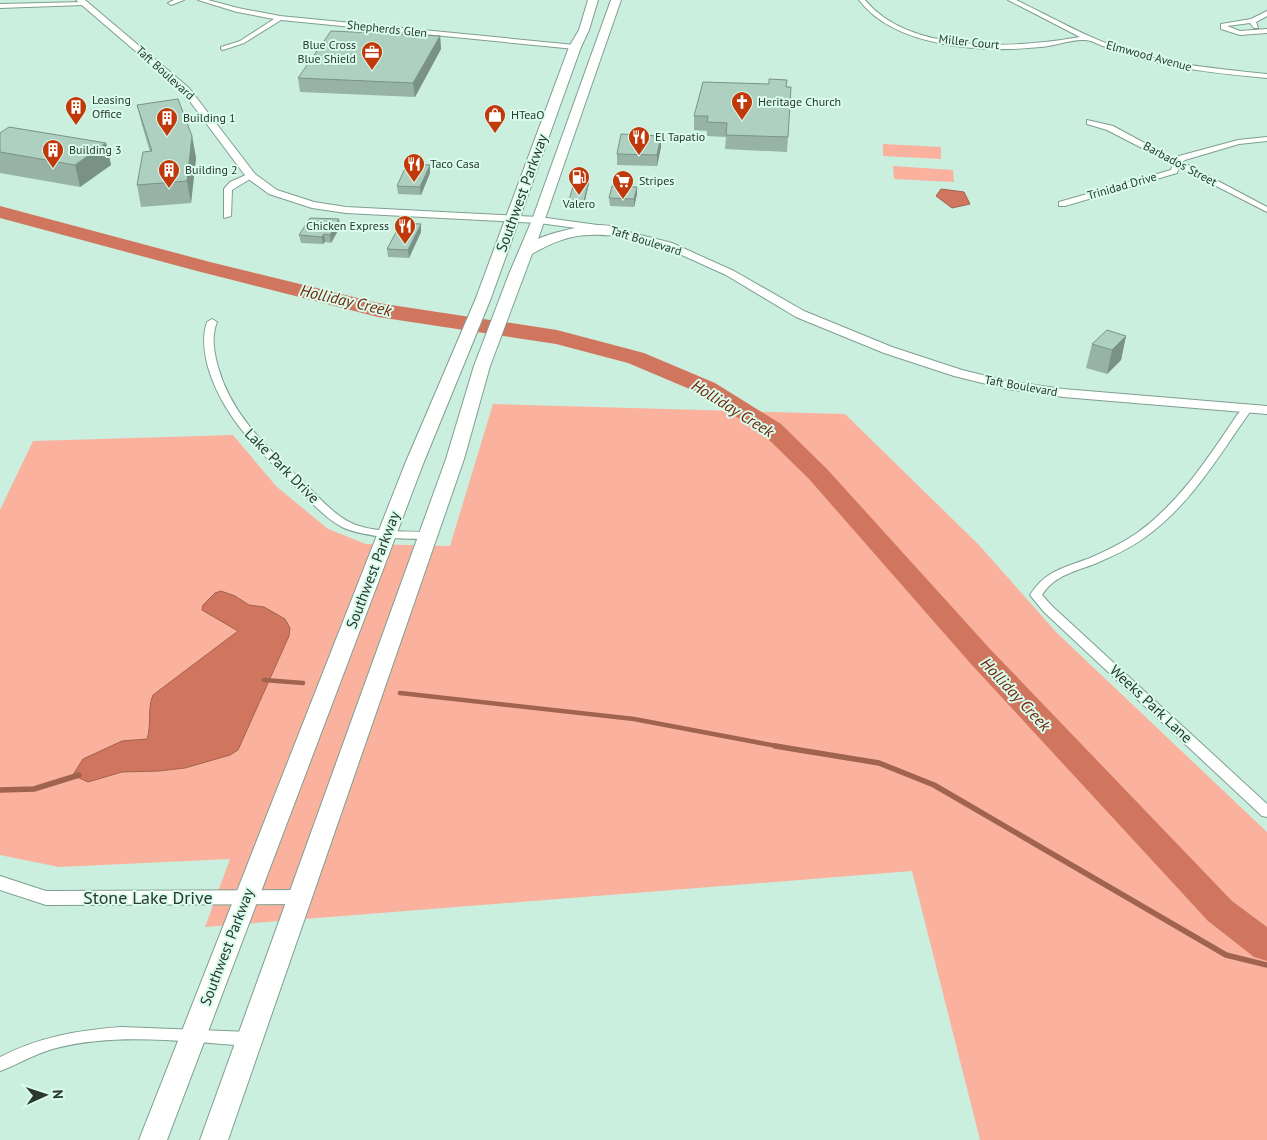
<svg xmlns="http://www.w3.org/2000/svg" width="1267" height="1140" font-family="'PT Sans',sans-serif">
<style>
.green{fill:#fab29e}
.water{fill:#d1765e;stroke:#9f6350}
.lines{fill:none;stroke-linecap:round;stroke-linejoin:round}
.stream-far1{stroke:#9f6350;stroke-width:4.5}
.stream{stroke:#9f6350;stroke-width:5.5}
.river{fill:#d1765e;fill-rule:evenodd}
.minor-casing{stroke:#7e9f90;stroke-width:2}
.tertiary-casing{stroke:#7e9f90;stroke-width:2}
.primary-casing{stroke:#7e9f90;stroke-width:2}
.minor{fill:#fff;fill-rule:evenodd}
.tertiary{fill:#fff;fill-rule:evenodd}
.primary{fill:#fff;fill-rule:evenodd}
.wall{fill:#96b3a5}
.shaded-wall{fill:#7a9286}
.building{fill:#aed0c0;stroke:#7a9286}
.labels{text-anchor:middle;stroke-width:4;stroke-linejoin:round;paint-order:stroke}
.far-street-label{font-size:12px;fill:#2a3831;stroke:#d9fcec}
.far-poi-label{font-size:12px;fill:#2a3831;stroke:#d9fcec;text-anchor:start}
.street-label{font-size:15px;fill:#2a3831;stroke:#d9fcec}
.water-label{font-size:16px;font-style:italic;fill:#742209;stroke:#d9fcec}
.near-street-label{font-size:18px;fill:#2a3831;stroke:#d9fcec}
</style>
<rect width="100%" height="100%" fill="#cbefde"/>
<path class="green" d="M 883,144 L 941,147 L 941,159 L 883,156 Z
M 893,166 L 953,170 L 954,182 L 894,179 Z
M 493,404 L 845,414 L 979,545 L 1057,633 L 1267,832 L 1267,1140 L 980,1140 L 912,871 L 205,927 L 230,859 L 59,867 L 0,855 L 0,510 L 33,441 L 233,435 L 276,486 L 328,529 L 366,544 L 450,546 Z"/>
<path class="water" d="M 941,189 L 964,192 L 970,204 L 952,208 L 936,196 Z
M 221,591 L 235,596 L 249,605 L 264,607 L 285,619 L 290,628 L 289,636 L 238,750 L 230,755 L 185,768 L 159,771 L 122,772 L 88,782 L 73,775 L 83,759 L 122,741 L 147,739 C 152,724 147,709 153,695 L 238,631 L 202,610 L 203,605 L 215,593 Z"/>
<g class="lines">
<path class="stream-far1" d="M 264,680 L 303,683
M 400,693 L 634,719 L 782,747"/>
<path class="stream" d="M 775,746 L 879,763 L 934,785 L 1226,955 L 1267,965
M 0,790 L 34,789 L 79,775"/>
<path class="river" d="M 0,206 L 210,262 L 378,303 L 557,330 L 644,353 L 715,383 L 781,424 L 827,469 L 991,650 L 1232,901 L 1267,927 L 1267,961 L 1254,957 L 1208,921 L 971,664 L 809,479 L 763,434 L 699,393 L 628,363 L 556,344 L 378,317 L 197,271 L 0,218 Z"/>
<g class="minor-casing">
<path id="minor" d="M 174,0 L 184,0 L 171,5 L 168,3 Z
M 198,0 L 208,0 L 238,8 L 280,16 L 575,45 L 578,47 L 575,49 L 281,20 L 244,43 L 223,50 L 221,49 L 221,47 L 240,41 L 274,19 L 237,12 Z
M 859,0 L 865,0 C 910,55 1017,48 1080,37 L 1008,0 L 1016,0 C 1053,18 1088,38 1127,51 C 1173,65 1220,69 1267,74 L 1267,78 C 1225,74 1183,70 1143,59 C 1129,56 1116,51 1103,46 C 1097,44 1091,40 1085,40 C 1071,39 1055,46 1040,47 C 984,53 895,48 859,0 Z
M 85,2 L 86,3 L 83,5 L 0,8 L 0,4 Z
M 1267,11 L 1267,16 L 1256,22 L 1258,28 L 1254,28 L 1250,23 L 1227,26 L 1240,31 L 1267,29 L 1267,33 L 1240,35 L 1221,29 L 1221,24 L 1251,19 Z
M 1087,120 L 1113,126 L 1176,160 L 1179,156 L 1238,140 L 1267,137 L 1267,141 L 1239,144 L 1185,160 L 1182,162 L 1267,207 L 1267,212 L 1179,167 L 1177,173 L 1065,206 L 1059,206 L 1059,202 L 1171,170 L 1173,164 L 1107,130 L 1087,124 Z
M 248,174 L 255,176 L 232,190 L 231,216 L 224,218 L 224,189 L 230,182 Z
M 212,319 L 217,322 C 211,337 214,352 218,367 C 232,416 267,447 303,482 C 319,497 335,517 356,525 C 378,533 405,531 428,532 L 433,535 L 432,537 C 413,542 360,536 342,527 C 323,517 309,499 294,485 C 258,450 222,416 208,367 C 204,352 202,337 207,322 Z
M 1247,406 L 1252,409 C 1219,455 1192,504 1144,538 C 1130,548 1113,556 1097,563 C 1077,571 1054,575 1042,595 L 1052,606 L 1267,804 L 1267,817 L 1262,816 L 1044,612 L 1030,595 C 1046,570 1064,568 1090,558 C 1106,551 1122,543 1137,533 C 1180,502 1208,458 1237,415 L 1244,407 Z
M 122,1027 L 250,1032 L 255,1034 L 258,1039 L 255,1044 L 250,1046 C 187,1042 119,1032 56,1048 C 36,1053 19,1064 0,1071 L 0,1057 C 39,1037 78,1030 122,1027 Z"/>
</g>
<g class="tertiary-casing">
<path id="tertiary" d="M 76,0 L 85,0 L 189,88 L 255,174 L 277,190 L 314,202 L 346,207 L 539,217 L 605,226 L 672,243 L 734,271 L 804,311 L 892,347 L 962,370 L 1007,381 L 1063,389 L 1267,406 L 1267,414 L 1063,397 L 1007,389 L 954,376 L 884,353 L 796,317 L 726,275 L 664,247 L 605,232 L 539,223 L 346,213 L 312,208 L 269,194 L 247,178 L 183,92 Z
M 0,876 L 46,891 L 299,890 L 306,892 L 308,897 L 306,902 L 299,904 L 46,905 L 0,890 Z"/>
</g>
<g class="primary-casing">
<path id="primary" d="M 588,0 L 598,0 L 589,30 L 581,47 L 491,298 L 423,464 L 167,1140 L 139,1140 L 405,464 L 476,298 L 569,47 L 579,30 Z
M 611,0 L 621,0 L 538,239 C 552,232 610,217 621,231 C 615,238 600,234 591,235 C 569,235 551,243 532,254 L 490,366 L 464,459 L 228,1140 L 200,1140 L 446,459 L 474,366 L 509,274 L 532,220 Z"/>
</g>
<use href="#minor" class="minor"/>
<use href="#tertiary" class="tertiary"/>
<use href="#primary" class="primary"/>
</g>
<path class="wall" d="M 440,36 L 441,49 L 415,97 L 300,92 L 298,78 Z
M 769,84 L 791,87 L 787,152 L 725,149 L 726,137 L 707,136 L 707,131 L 694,130 L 694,116 Z
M 137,105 L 192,136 L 196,158 L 191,203 L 141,207 L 137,185 L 150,152 L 142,125 Z
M 0,133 L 106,143 L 111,165 L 80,187 L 0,173 Z
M 661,136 L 661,147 L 657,166 L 617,165 L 617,154 Z
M 430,173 L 421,195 L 398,194 L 397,186 Z
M 589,183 L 583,209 L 568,208 L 568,204 Z
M 637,194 L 634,207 L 610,206 L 609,198 Z
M 340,227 L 331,243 L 325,242 L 323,244 L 301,243 L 299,235 Z
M 421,232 L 409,258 L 388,257 L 387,249 Z
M 1126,336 L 1121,360 L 1107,374 L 1086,368 L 1092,344 Z"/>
<path class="shaded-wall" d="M 440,36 L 441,49 L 415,97 L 413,83 Z
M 192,136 L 196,158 L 191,203 L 187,181 Z
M 661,136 L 661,147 L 657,166 L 657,155 Z
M 106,143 L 111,165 L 80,187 L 75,165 Z
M 430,165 L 430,173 L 421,195 L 420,187 Z
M 589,180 L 589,183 L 583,209 L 583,205 Z
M 637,187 L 637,194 L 634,207 L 634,199 Z
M 339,219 L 340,227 L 331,243 L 330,235 Z
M 421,224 L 421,232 L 409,258 L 408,250 Z
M 324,234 L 325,242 L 323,244 L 322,237 Z
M 1126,336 L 1121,360 L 1107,374 L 1112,350 Z"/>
<path class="building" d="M 331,31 L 440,36 L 413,83 L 298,78 Z
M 769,79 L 787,80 L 786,87 L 791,87 L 788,137 L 726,135 L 727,123 L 707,122 L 708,116 L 694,116 L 703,82 L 769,84 Z
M 178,99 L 192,136 L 187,181 L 137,185 L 143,152 L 152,151 L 137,105 Z
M 9,127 L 106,143 L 75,165 L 0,152 L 0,133 Z
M 621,134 L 661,136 L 657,155 L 617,154 Z
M 407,164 L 430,165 L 420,187 L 397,186 Z
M 575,179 L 589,180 L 583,205 L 568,204 Z
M 612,186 L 637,187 L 634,199 L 609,198 Z
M 310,218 L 339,219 L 330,235 L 324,234 L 322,237 L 299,235 Z
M 401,223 L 421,224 L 408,250 L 387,249 Z
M 1107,330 L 1126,336 L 1112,350 L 1092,344 Z"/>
<defs>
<g id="office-pin" transform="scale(1.125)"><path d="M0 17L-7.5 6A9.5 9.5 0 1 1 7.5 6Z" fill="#c1390a" stroke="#d9fcec"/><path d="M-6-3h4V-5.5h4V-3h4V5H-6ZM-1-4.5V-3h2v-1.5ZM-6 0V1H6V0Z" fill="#fff"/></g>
<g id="church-pin" transform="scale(1.125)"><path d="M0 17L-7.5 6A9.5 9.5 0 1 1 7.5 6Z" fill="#c1390a" stroke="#d9fcec"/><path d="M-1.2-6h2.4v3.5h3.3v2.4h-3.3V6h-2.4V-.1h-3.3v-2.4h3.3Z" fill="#fff"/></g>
<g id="building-pin" transform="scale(1.125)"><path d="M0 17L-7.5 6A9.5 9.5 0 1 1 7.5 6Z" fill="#c1390a" stroke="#d9fcec"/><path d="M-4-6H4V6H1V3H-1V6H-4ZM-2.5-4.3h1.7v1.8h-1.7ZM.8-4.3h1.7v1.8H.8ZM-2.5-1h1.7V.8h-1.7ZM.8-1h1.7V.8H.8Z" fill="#fff"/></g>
<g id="shop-pin" transform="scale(1.125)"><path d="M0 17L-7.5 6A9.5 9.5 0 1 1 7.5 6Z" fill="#c1390a" stroke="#d9fcec"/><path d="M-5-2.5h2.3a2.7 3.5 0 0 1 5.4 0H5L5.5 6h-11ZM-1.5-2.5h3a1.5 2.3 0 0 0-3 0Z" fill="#fff"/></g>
<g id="restaurant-pin" transform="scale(1.125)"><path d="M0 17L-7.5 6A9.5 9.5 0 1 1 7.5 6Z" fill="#c1390a" stroke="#d9fcec"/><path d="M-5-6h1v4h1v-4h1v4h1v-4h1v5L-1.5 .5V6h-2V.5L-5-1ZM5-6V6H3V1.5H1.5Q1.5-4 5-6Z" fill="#fff"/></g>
<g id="fuel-pin" transform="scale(1.125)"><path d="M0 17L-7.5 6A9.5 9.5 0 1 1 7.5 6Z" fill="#c1390a" stroke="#d9fcec"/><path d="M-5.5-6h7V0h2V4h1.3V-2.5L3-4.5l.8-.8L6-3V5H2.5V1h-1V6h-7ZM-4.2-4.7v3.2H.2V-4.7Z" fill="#fff"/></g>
<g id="supermarket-pin" transform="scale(1.125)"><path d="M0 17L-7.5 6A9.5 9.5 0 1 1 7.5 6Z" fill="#c1390a" stroke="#d9fcec"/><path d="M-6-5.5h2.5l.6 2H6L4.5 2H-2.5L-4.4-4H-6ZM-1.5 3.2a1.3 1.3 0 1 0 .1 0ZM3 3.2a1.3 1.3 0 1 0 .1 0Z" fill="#fff"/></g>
</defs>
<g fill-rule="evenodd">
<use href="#office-pin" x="372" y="52"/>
<use href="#church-pin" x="742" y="102"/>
<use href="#building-pin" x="76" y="107"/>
<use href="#shop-pin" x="495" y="115"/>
<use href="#building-pin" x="167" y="118"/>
<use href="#restaurant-pin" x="639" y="137"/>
<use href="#building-pin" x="53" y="150"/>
<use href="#restaurant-pin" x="414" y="164"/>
<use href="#building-pin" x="169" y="170"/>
<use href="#fuel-pin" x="579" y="177"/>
<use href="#supermarket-pin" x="623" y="181"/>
<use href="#restaurant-pin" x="405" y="226"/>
</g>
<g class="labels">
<g class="far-street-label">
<text transform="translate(387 29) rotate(6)" y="4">Shepherds Glen</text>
<text transform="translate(969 42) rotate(6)" y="4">Miller Court</text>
<text transform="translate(1149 56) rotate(15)" y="4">Elmwood Avenue</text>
<text transform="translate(165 73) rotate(42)" y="4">Taft Boulevard</text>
<text transform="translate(1180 164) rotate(28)" y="4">Barbados Street</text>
<text transform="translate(1122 186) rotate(-16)" y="4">Trinidad Drive</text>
<text transform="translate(646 241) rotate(17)" y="4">Taft Boulevard</text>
<text transform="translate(1021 386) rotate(10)" y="4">Taft Boulevard</text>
</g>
<g class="far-poi-label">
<text x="356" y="49" text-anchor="end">Blue Cross<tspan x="356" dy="14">Blue Shield</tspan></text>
<text x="92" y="104">Leasing<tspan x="92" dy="14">Office</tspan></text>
<text x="758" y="106">Heritage Church</text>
<text x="511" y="119">HTeaO</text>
<text x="183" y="122">Building 1</text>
<text x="655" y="141">El Tapatio</text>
<text x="69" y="154">Building 3</text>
<text x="430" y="168">Taco Casa</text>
<text x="185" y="174">Building 2</text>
<text x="639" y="185">Stripes</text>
<text x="579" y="208" text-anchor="middle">Valero</text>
<text x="389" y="230" text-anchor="end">Chicken Express</text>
</g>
<g class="street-label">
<text transform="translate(522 193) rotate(-70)" y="5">Southwest Parkway</text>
<text transform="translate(282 466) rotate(45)" y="5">Lake Park Drive</text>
<text transform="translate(373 570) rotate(-69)" y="5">Southwest Parkway</text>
<text transform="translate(1151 704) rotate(43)" y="5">Weeks Park Lane</text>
<text transform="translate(227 947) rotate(-69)" y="5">Southwest Parkway</text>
</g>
<g class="water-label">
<text transform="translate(346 300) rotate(13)" y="6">Holliday Creek</text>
<text transform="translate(733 408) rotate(32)" y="6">Holliday Creek</text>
<text transform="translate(1016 694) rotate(47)" y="6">Holliday Creek</text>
</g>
<g class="near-street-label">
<text x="148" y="904">Stone Lake Drive</text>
</g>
</g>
<g transform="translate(45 1095) rotate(87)" stroke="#d9fcec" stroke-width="4" paint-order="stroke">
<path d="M0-4L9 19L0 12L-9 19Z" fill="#2a3831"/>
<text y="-8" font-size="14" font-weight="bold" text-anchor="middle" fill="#2a3831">N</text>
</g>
</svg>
